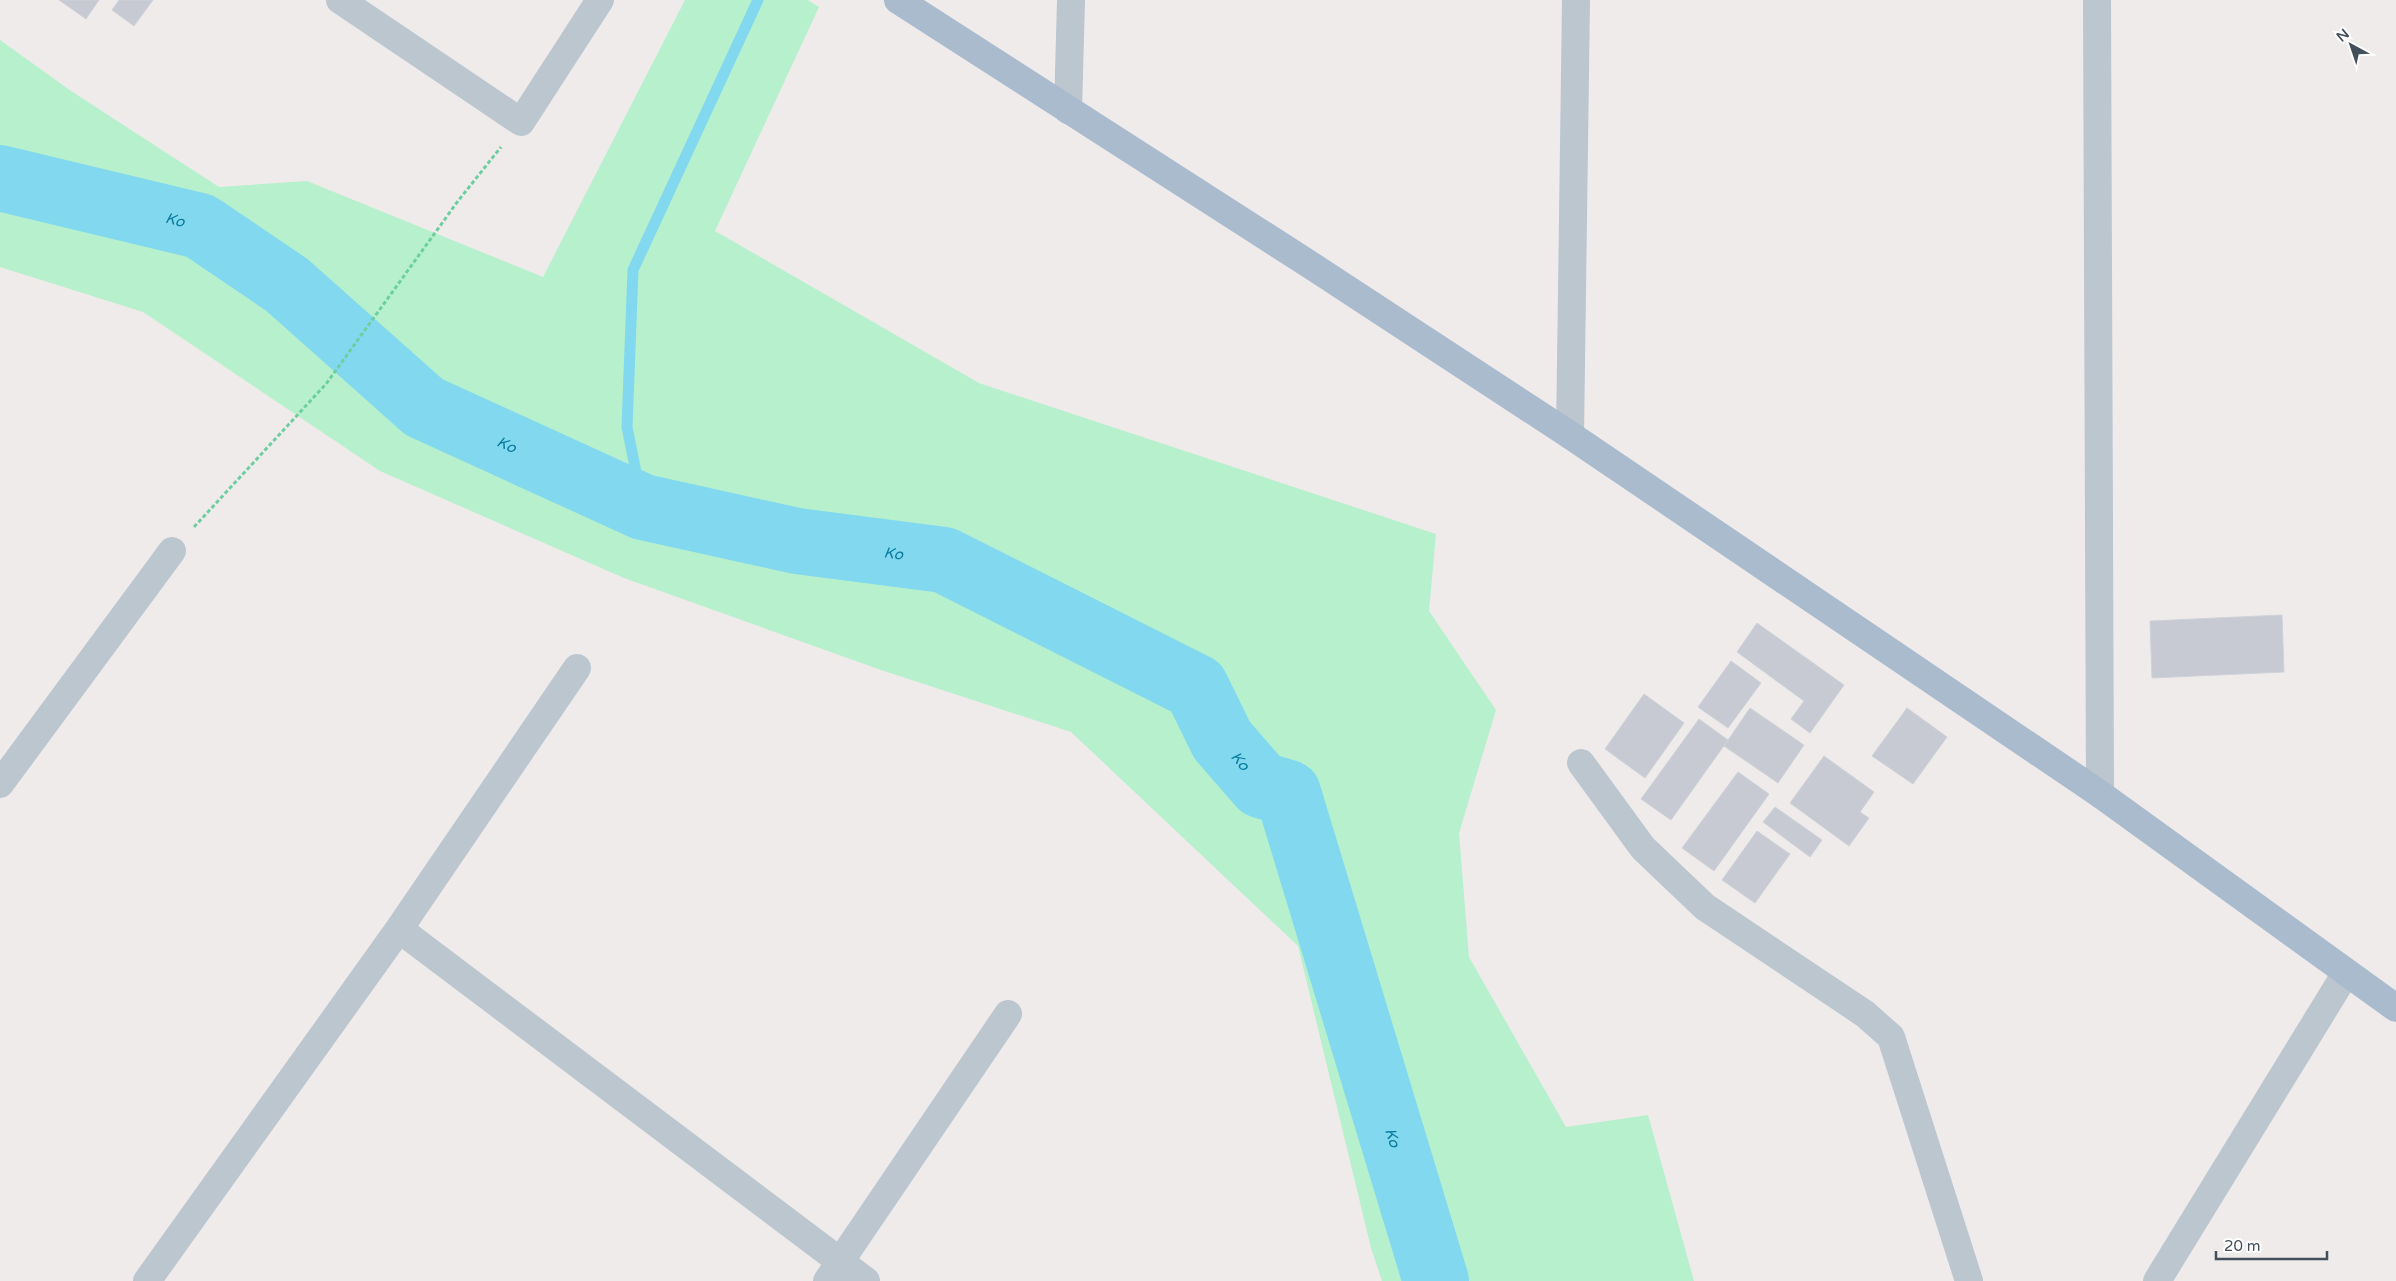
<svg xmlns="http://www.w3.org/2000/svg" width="2396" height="1281" font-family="'Varela Round',sans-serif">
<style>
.green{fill:#b6f0cc}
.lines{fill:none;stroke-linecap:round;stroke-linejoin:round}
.stream{stroke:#81d8ef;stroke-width:11}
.river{stroke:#81d8ef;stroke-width:66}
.building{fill:#c7cad2;stroke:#cfd2d8}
.path{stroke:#6dcf9f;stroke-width:3;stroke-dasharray:4 2.5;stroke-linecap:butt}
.minor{stroke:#bbc6cf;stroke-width:28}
.major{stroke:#a9bbcd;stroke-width:28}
.labels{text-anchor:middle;stroke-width:4;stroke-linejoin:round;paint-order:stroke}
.water-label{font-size:15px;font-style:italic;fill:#077b9b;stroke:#fff}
</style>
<rect width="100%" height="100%" fill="#efebeb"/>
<path class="green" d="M 685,0 L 808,0 L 819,7 L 715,231 L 979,383 L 1436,534 L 1429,611 L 1496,710 L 1459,833 L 1469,957 L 1566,1127 L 1648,1115 L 1694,1281 L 1382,1281 L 1371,1248 L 1298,946 L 1071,732 L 881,670 L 624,578 L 380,471 L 143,312 L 0,267 L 0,40 L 71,91 L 219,187 L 307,181 L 543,277 Z"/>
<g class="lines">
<path class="stream" d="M 643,507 L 627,427 L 633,270 L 758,0"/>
<path class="river" id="s1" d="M 0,178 L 200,226 L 287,285 L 424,407 L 643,507 L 797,541 L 944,560 L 1196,687 L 1222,740 L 1261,785 L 1288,793 L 1436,1281"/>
</g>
<path class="building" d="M 59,0 L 99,0 L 86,19 Z
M 119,0 L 153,0 L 134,26 L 112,10 Z
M 2282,615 L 2284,672 L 2152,678 L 2150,621 Z
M 1757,623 L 1844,685 L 1810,733 L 1791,719 L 1804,701 L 1737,652 Z
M 1731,661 L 1761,683 L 1728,728 L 1698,707 Z
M 1644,694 L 1684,723 L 1645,778 L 1605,749 Z
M 1750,708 L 1804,745 L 1778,783 L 1724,746 Z
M 1907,708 L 1947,737 L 1913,784 L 1872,756 Z
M 1699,719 L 1728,740 L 1671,820 L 1641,799 Z
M 1824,756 L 1874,792 L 1860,812 L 1869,818 L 1849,846 L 1790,803 Z
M 1738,772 L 1769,794 L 1714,871 L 1682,848 Z
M 1775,807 L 1822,840 L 1810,857 L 1763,822 Z
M 1757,831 L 1790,854 L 1755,903 L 1722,880 Z"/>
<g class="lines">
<path class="path" d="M 194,527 L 326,384 L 458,201 L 501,147"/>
<path class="minor" d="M 340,0 L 521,122 L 600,0
M 2097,0 L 2100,794
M 1068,110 L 1071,0
M 1570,435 L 1576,0
M 1581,763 L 1643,848 L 1705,907 L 1865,1014 L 1891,1037 L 1969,1281
M 0,784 L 172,551
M 399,929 L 866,1281
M 147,1281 L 399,929 L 577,668
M 827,1281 L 1008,1014
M 2157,1281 L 2346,973"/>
<path class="major" d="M 898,0 L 1312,266 L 1570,435 L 2100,794 L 2396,1008"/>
</g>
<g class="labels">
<g class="water-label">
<text dy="5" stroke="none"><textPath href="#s1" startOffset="180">Ko</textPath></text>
<text dy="5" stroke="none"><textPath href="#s1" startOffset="585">Ko</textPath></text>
<text dy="5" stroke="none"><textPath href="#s1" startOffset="990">Ko</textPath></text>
<text dy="5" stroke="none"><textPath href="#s1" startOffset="1410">Ko</textPath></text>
<text dy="5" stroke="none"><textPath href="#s1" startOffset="1830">Ko</textPath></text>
</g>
</g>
<g transform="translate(2351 45) rotate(320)" stroke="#ffffff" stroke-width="4" paint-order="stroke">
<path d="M0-4L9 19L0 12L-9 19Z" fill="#434f5a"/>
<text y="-8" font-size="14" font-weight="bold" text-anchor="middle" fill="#434f5a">N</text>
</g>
<path d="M2216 1251v8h111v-8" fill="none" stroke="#434f5a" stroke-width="2.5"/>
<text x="2224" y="1251" font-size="15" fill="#434f5a" stroke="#ffffff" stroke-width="4" paint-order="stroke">20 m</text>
</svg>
